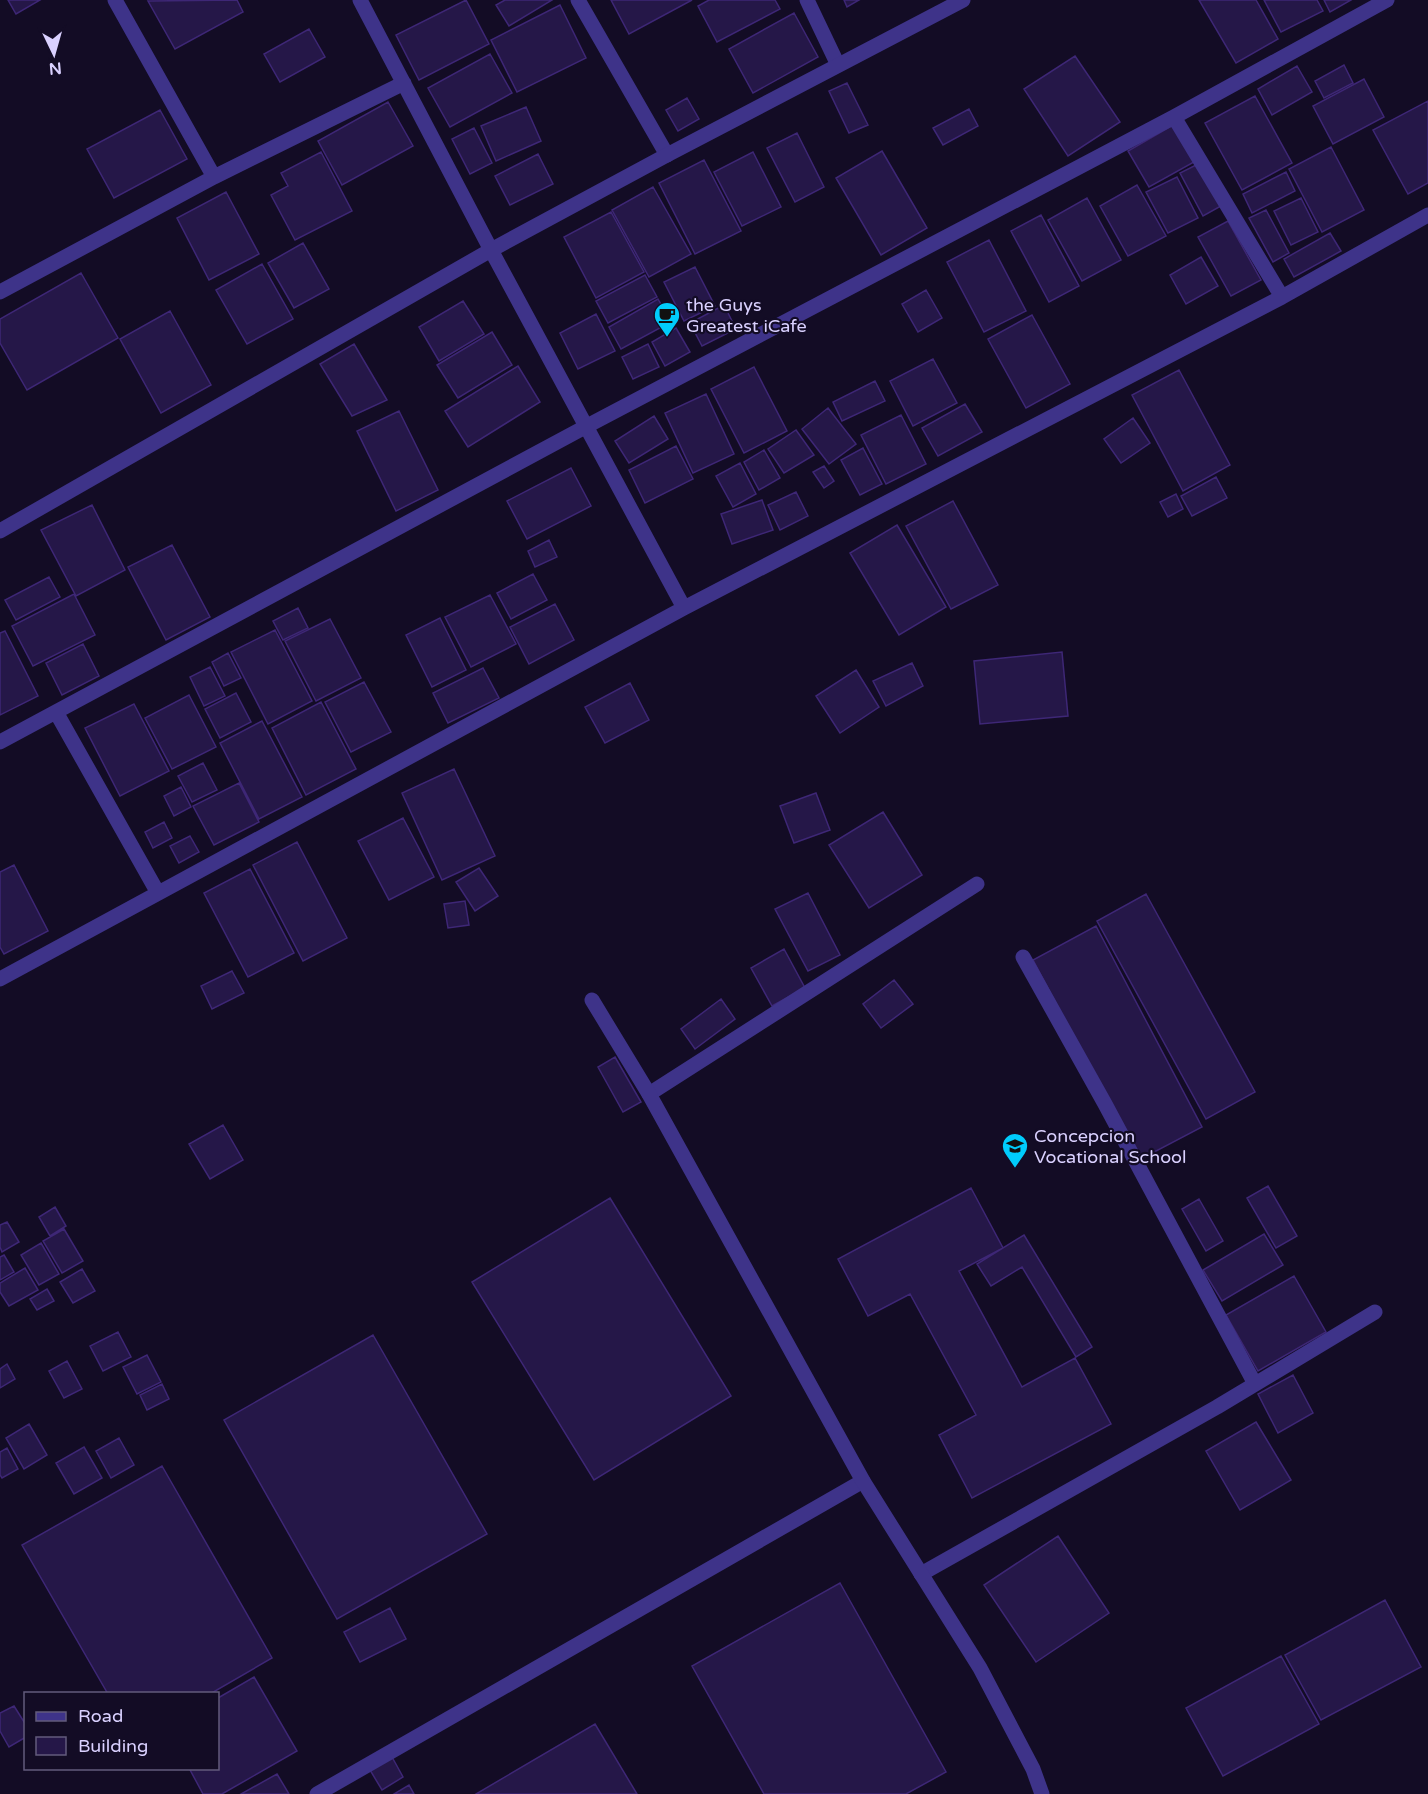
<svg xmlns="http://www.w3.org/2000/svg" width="1428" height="1794" font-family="'Varela Round',sans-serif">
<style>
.building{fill:#251748;stroke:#3e2776;stroke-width:1.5}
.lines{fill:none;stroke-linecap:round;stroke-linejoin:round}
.lane{stroke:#3e3389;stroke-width:15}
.street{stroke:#3e3389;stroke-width:15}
.labels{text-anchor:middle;stroke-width:4.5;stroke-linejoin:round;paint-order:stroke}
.poi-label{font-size:18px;fill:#dad1ff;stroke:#130c25;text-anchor:start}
</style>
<rect width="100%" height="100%" fill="#130c25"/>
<path class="building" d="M 8,0 L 40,0 L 16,14 Z
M 237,0 L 243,12 L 175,49 L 148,1 Z
M 466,0 L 489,44 L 419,80 L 396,35 Z
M 505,0 L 552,0 L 509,26 L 496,5 Z
M 611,0 L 692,0 L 629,34 Z
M 709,0 L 775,0 L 780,9 L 717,42 L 698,6 Z
M 844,0 L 859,0 L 847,7 Z
M 1199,0 L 1256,0 L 1278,39 L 1236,63 Z
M 1264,0 L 1317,0 L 1323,11 L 1281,32 Z
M 1324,0 L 1351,0 L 1330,12 Z
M 560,5 L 586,58 L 517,92 L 491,40 Z
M 794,13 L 818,57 L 753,93 L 729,49 Z
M 309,29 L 325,57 L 280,82 L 264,54 Z
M 490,54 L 512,93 L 450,127 L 428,88 Z
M 1075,56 L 1120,122 L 1068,156 L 1024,89 Z
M 1344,65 L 1353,83 L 1324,98 L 1315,81 Z
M 1297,66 L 1312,92 L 1272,115 L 1258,89 Z
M 1364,79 L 1384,117 L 1333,144 L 1313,106 Z
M 847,83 L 868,125 L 849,133 L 829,91 Z
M 1255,96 L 1292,163 L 1242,190 L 1205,123 Z
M 687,98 L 699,119 L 678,131 L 666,110 Z
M 1428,101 L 1428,183 L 1408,194 L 1373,130 Z
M 388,102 L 413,146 L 342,185 L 318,141 Z
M 526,107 L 541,141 L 496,161 L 481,126 Z
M 969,109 L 978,126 L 943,145 L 933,128 Z
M 160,110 L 187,159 L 114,198 L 87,149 Z
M 1173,125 L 1194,162 L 1149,187 L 1128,151 Z
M 474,128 L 492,163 L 470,174 L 452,139 Z
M 797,133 L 824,187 L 795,202 L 767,148 Z
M 1331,147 L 1364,210 L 1322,232 L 1289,169 Z
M 882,151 L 927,228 L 881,255 L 836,178 Z
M 321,152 L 352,211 L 295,240 L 271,195 L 288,186 L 281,173 Z
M 753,152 L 781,207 L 742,226 L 714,172 Z
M 538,154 L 553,184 L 510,205 L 495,176 Z
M 704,160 L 741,231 L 695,254 L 659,183 Z
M 1198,164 L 1221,206 L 1203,216 L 1180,173 Z
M 1286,172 L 1295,191 L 1252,213 L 1243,194 Z
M 1177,177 L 1198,218 L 1168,233 L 1146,192 Z
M 1137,185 L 1166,236 L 1128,256 L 1100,206 Z
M 653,187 L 691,254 L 649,277 L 612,210 Z
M 226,192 L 259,254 L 209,280 L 177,218 Z
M 1087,198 L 1121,260 L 1082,281 L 1048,220 Z
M 1301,198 L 1318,232 L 1291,245 L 1274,211 Z
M 1266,210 L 1289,253 L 1273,262 L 1249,218 Z
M 611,212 L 644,272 L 596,298 L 564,237 Z
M 1041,215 L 1079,286 L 1049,302 L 1011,231 Z
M 1228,221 L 1261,280 L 1231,296 L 1198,237 Z
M 1330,233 L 1341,251 L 1294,277 L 1284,259 Z
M 989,240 L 1026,311 L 984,332 L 947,262 Z
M 303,243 L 329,289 L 294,308 L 268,263 Z
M 1201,257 L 1218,286 L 1186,304 L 1170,275 Z
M 262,264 L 293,319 L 247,344 L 216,290 Z
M 695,267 L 715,306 L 684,321 L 664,282 Z
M 81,273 L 118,338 L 27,390 L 0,343 L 0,319 Z
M 645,275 L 657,297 L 608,323 L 596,301 Z
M 926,290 L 942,318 L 918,332 L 902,304 Z
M 658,299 L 671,322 L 621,349 L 609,327 Z
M 463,301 L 484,334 L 439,361 L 419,327 Z
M 724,305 L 736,329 L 702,346 L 690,323 Z
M 170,311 L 211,385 L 161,413 L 120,339 Z
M 596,314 L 615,351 L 578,369 L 560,333 Z
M 1032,315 L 1070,384 L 1026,408 L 988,339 Z
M 676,328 L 690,352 L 665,366 L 652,342 Z
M 492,332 L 512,365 L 458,398 L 437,365 Z
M 354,344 L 387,400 L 352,416 L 320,364 Z
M 648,344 L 659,367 L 633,379 L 622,357 Z
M 933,359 L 957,403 L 913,426 L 890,381 Z
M 518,366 L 540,402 L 468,447 L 445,411 Z
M 754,367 L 787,431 L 744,453 L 711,389 Z
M 1179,370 L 1230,465 L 1183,491 L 1132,395 Z
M 875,381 L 885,401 L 842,421 L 833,402 Z
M 706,394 L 734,454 L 693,473 L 665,413 Z
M 965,404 L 982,432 L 938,456 L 922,428 Z
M 828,408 L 856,444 L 829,464 L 802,429 Z
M 399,411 L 438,490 L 396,511 L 357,431 Z
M 901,415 L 926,464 L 886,484 L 861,435 Z
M 654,416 L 668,439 L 629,463 L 615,441 Z
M 1133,418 L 1150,443 L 1121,463 L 1104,439 Z
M 796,430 L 814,455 L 784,473 L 768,449 Z
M 676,446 L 693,479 L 645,503 L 629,470 Z
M 863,448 L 882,484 L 860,495 L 841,460 Z
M 764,450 L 780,478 L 759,490 L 744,462 Z
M 740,463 L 756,494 L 733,507 L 716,476 Z
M 824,466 L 834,481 L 824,488 L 813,472 Z
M 571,468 L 591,506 L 527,539 L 507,501 Z
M 1216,477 L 1227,498 L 1192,516 L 1181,496 Z
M 796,492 L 808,516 L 780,530 L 768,505 Z
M 1176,494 L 1183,509 L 1168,517 L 1160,502 Z
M 762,500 L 773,530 L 732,544 L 721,514 Z
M 953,501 L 998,585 L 951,609 L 906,526 Z
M 92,505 L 125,570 L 76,596 L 41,530 Z
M 897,525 L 946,607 L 899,635 L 850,553 Z
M 549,540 L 557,557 L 535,567 L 528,551 Z
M 172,545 L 210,617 L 166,640 L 128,567 Z
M 533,574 L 547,600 L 511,619 L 497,593 Z
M 49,577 L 60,597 L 16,620 L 5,600 Z
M 74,594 L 95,635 L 33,666 L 12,626 Z
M 490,595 L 516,644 L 471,667 L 445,617 Z
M 555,604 L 574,640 L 529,664 L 510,627 Z
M 298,608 L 308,628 L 283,640 L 273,621 Z
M 440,618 L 466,670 L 432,687 L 406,635 Z
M 330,619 L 361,678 L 316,701 L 285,641 Z
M 275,630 L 312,701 L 268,724 L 231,652 Z
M 5,631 L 38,696 L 0,715 L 0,633 Z
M 83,644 L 99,676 L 62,695 L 46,663 Z
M 1062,652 L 1068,716 L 980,724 L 974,661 Z
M 228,653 L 241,678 L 224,686 L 212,662 Z
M 912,663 L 923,686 L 886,706 L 873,681 Z
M 210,667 L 225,696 L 204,706 L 190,677 Z
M 483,668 L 499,698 L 448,723 L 433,693 Z
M 856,670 L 879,707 L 840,733 L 816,696 Z
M 364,682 L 391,732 L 351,752 L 325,702 Z
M 630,683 L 649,720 L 605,743 L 585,707 Z
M 236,693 L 251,722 L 220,738 L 205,709 Z
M 189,695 L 216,747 L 172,769 L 145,718 Z
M 321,702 L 356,769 L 306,795 L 272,728 Z
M 134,704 L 169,771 L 120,796 L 85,728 Z
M 262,721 L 302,797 L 259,819 L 220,743 Z
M 203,763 L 217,790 L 192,802 L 178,776 Z
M 454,769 L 495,856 L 442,880 L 402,793 Z
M 239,783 L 259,822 L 214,845 L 193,806 Z
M 181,787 L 191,807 L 174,816 L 164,796 Z
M 816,793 L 830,830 L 794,843 L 780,806 Z
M 883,812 L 922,875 L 869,908 L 829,845 Z
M 403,818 L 434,877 L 389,900 L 358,841 Z
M 164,822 L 172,838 L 153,848 L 145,832 Z
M 190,836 L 199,852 L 179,863 L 170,846 Z
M 297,842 L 347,938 L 303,961 L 253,865 Z
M 14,865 L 48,931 L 4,954 L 0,947 L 0,872 Z
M 479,868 L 498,896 L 475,911 L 456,882 Z
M 250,869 L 294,953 L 248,977 L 204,893 Z
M 808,893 L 840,955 L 808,971 L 775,909 Z
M 1146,894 L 1255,1092 L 1206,1119 L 1097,921 Z
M 465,901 L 469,925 L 448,928 L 444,904 Z
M 1096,926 L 1202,1127 L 1139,1160 L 1033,960 Z
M 784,949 L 805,988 L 772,1006 L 751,968 Z
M 232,971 L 244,993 L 212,1009 L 201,986 Z
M 894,980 L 913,1004 L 881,1028 L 863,1004 Z
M 721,999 L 735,1019 L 695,1049 L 681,1029 Z
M 615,1057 L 641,1102 L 623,1112 L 598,1067 Z
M 223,1125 L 243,1160 L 210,1179 L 189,1144 Z
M 1268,1186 L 1297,1236 L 1276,1248 L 1247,1198 Z
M 971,1188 L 1003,1248 L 959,1271 L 1022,1387 L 1075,1358 L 1111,1424 L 972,1498 L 939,1435 L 976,1415 L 910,1294 L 868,1316 L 838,1259 Z
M 610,1198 L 731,1396 L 594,1480 L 472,1282 Z
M 1199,1199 L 1223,1241 L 1206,1251 L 1182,1209 Z
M 55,1207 L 66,1226 L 50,1236 L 39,1217 Z
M 7,1222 L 19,1242 L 2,1252 L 0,1247 L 0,1225 Z
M 64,1229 L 83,1261 L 62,1273 L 43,1241 Z
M 1264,1234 L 1283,1265 L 1222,1301 L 1203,1270 Z
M 1024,1235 L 1092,1347 L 1076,1357 L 1022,1267 L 991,1286 L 977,1264 Z
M 41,1243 L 59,1274 L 39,1285 L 21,1255 Z
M 4,1255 L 14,1272 L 0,1280 L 0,1257 Z
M 25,1268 L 38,1290 L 9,1306 L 0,1292 L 0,1283 Z
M 82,1269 L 95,1291 L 73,1303 L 60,1282 Z
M 1294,1276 L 1326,1332 L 1258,1371 L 1226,1315 Z
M 47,1289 L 54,1301 L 37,1310 L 30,1299 Z
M 118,1332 L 131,1357 L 103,1371 L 90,1346 Z
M 373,1335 L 487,1534 L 337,1619 L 224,1420 Z
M 147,1355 L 161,1382 L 137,1394 L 123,1367 Z
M 67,1361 L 82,1389 L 64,1398 L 49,1371 Z
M 7,1364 L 15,1379 L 0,1388 L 0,1369 Z
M 1293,1375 L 1313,1413 L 1278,1433 L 1258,1394 Z
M 162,1384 L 169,1399 L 147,1410 L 140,1395 Z
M 1256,1422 L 1291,1480 L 1240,1510 L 1206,1451 Z
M 29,1424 L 47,1455 L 24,1469 L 6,1438 Z
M 119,1438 L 134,1465 L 111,1478 L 96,1451 Z
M 84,1447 L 102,1478 L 74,1494 L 56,1463 Z
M 7,1448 L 18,1469 L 2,1478 L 0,1475 L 0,1452 Z
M 162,1466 L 272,1658 L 210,1694 L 108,1694 L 22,1545 Z
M 1058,1536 L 1109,1613 L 1036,1662 L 984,1585 Z
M 840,1583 L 946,1772 L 906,1794 L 764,1794 L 692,1666 Z
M 1385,1600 L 1421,1667 L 1321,1720 L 1285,1655 Z
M 390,1608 L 406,1639 L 360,1662 L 344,1632 Z
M 1281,1656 L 1319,1724 L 1223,1776 L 1186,1708 Z
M 254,1677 L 297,1751 L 222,1794 L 203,1794 L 189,1768 L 218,1768 L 218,1698 Z
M 14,1706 L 26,1725 L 26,1737 L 9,1747 L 0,1731 L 0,1713 Z
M 595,1724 L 637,1794 L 476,1794 Z
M 392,1757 L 403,1777 L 382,1790 L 370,1770 Z
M 277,1774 L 289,1794 L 241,1794 Z
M 409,1785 L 414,1794 L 394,1794 Z"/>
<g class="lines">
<path class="lane" d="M 578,0 L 667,155
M 807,0 L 838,65
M 1023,957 L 1105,1104 L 1255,1384
M 649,1094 L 977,884
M 921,1574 L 1217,1407 L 1375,1312
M 317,1794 L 863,1481"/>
<path class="street" d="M 115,0 L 214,177
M 360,0 L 491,250 L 684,608
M 1174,117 L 1282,297
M 0,292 L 214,177 L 404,83
M 0,531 L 491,250 L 667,155 L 963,0
M 56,712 L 158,893
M 0,742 L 587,426 L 1174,117 L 1387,0
M 0,979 L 684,608 L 1282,297 L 1428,215
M 592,1000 L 649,1094 L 863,1481 L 980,1668 L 1033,1769 L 1042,1794"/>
</g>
<defs>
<g id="cafe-pin" transform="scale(1.35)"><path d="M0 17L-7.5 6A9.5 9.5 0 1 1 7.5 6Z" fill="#00ccfc" stroke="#130c25"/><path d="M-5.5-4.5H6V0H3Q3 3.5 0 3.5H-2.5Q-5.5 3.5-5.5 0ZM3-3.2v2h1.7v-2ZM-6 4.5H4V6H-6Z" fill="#111"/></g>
<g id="school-pin" transform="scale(1.35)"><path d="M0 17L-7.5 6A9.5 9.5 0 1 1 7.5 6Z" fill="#00ccfc" stroke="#130c25"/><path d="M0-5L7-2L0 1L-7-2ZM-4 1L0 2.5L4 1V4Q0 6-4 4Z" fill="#111"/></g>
</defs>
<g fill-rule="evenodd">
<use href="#cafe-pin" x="667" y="315"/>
<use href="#school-pin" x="1015" y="1146"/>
</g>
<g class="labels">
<g class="poi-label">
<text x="686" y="311">the Guys<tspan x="686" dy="21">Greatest iCafe</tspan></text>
<text x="1034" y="1142">Concepcion<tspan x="1034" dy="21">Vocational School</tspan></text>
</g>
</g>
<rect x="24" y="1692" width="195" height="78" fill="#130c25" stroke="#635b7c" stroke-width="1.5"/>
<rect x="36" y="1712" width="30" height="9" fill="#3e3389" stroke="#635b7c" stroke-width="1.5"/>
<text x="78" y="1722" font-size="18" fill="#dad1ff">Road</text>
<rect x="36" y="1737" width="30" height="18" fill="#251748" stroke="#635b7c" stroke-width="1.5"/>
<text x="78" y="1752" font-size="18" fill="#dad1ff">Building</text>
<g transform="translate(54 54) rotate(175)" stroke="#130c25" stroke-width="4.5" paint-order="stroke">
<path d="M0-4.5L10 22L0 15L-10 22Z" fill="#dad1ff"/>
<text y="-9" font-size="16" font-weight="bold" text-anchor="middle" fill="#dad1ff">N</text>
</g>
</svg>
